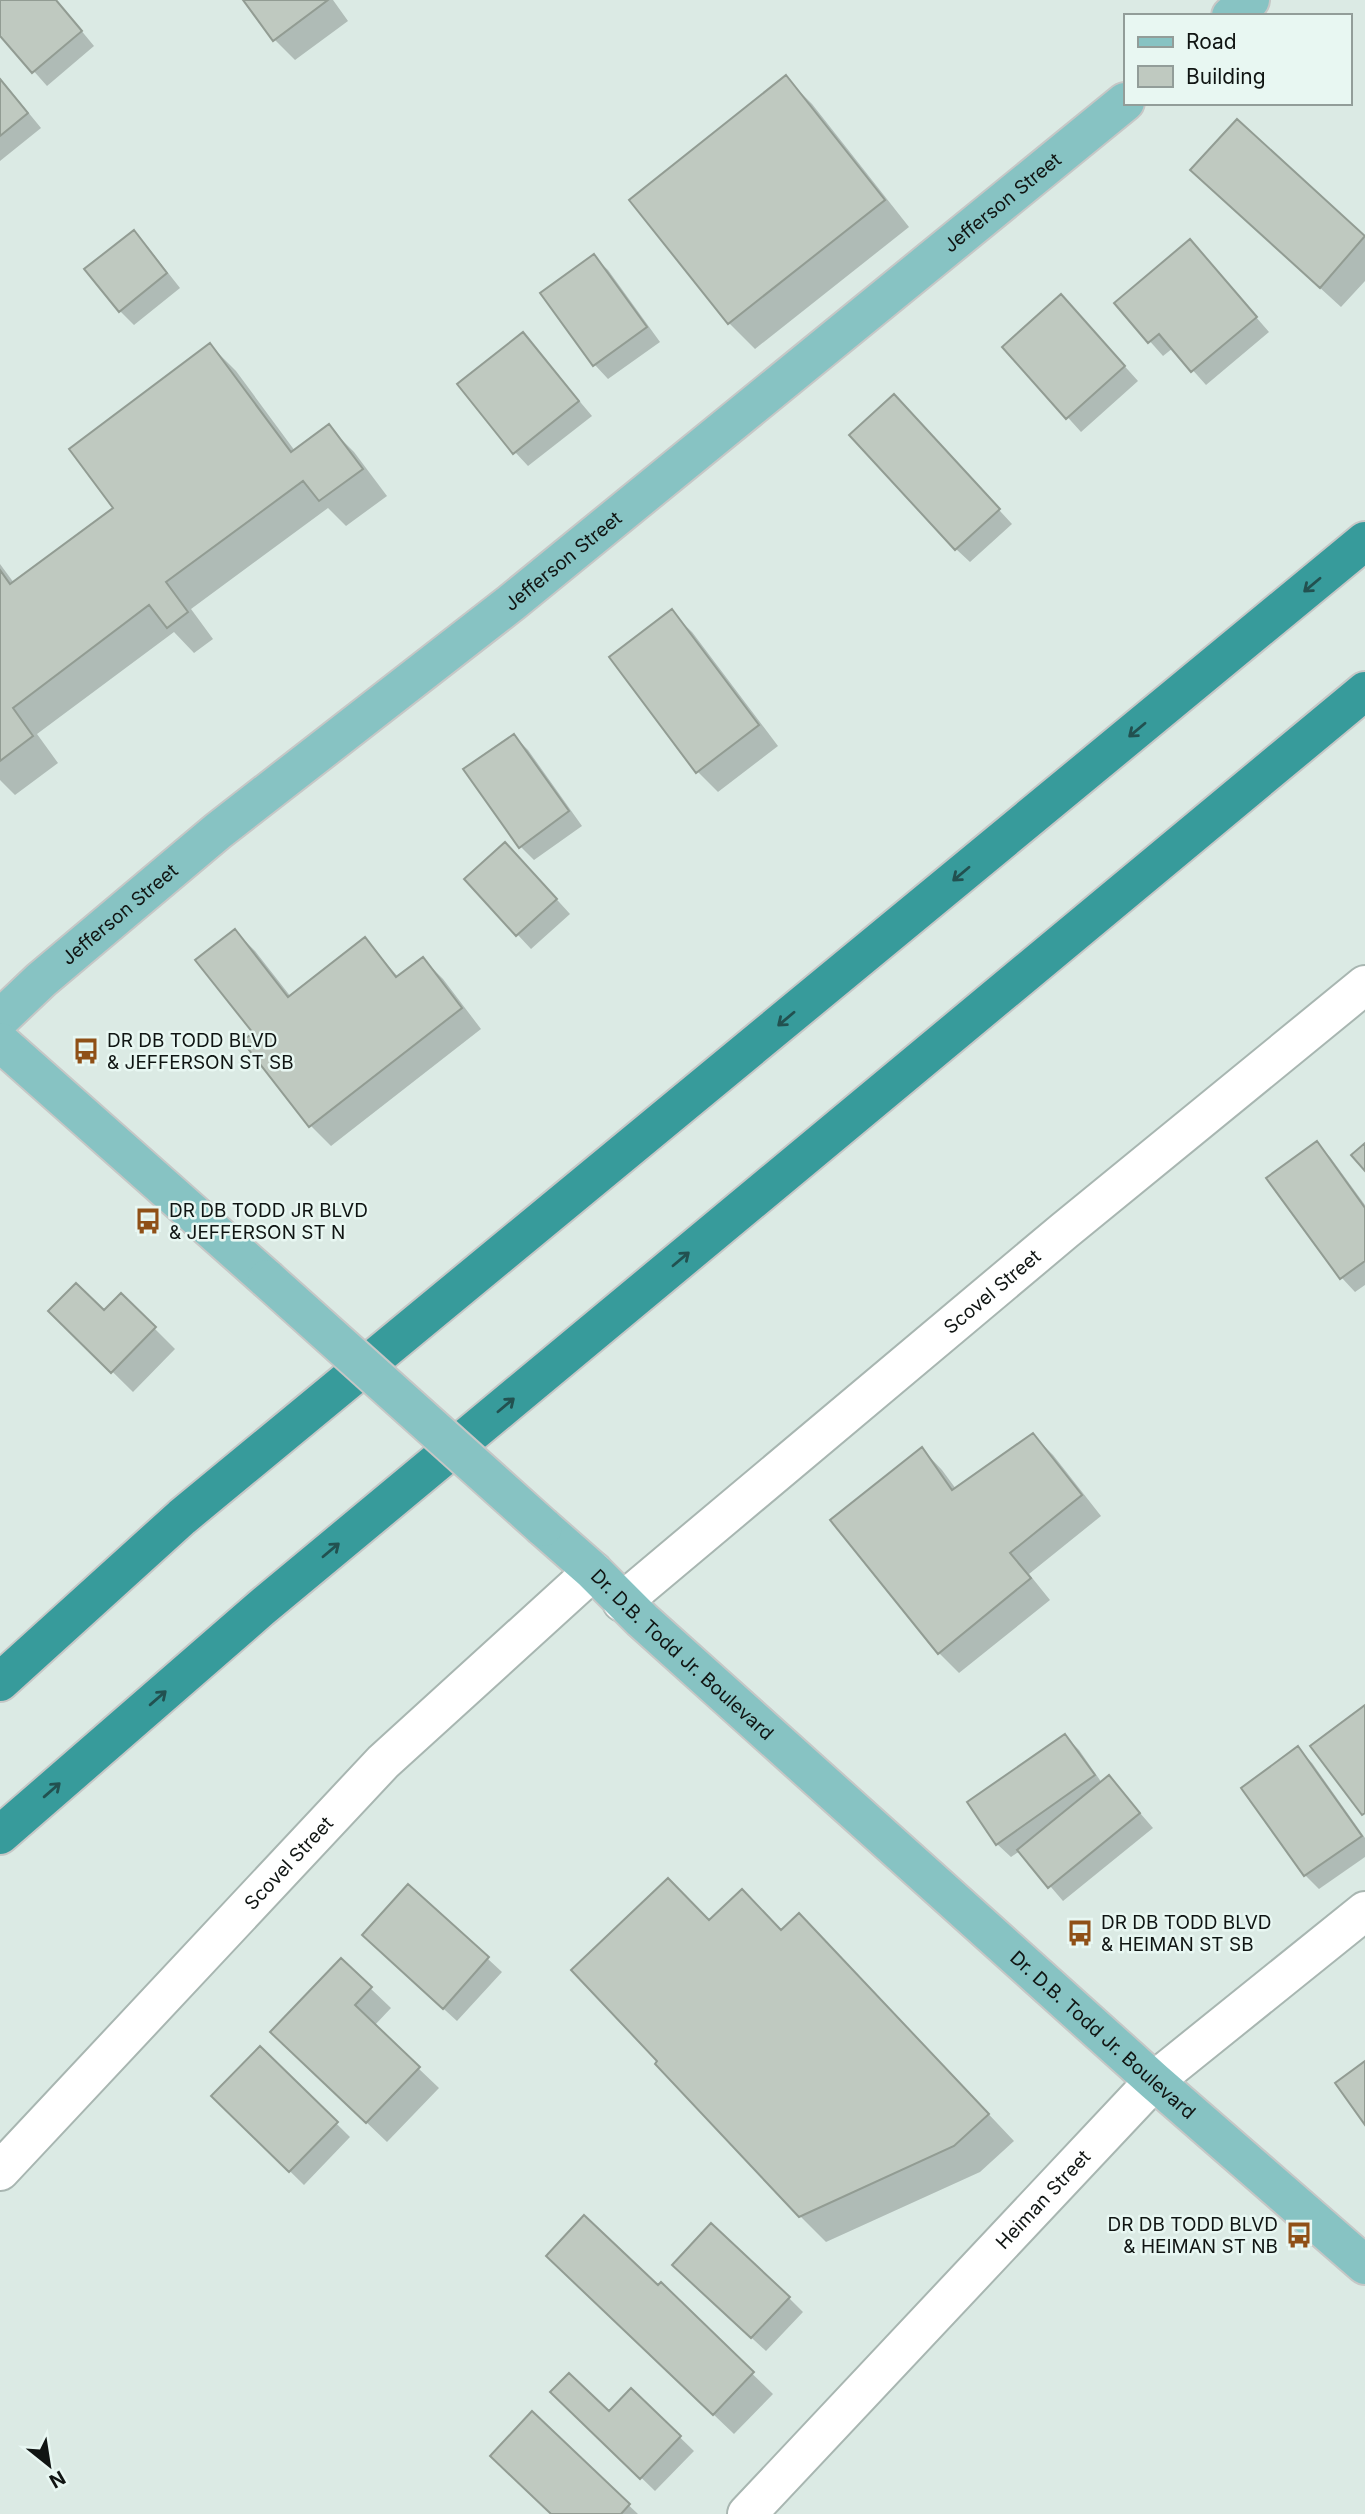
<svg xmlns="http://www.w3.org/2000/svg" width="1365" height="2514" font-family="Inter,sans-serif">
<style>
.shadow{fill:#0003}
.building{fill:#bfc9c0;stroke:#929c93;stroke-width:2}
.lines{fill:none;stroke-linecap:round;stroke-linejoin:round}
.minor-casing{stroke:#a8b6b1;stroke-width:42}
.major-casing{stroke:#c6c7c6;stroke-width:42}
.highway-casing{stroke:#c6c7c6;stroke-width:42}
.minor{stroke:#fff;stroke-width:38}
.major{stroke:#87c3c3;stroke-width:38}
.highway{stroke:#379b9b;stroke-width:38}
.major-bridge-casing{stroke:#c6c7c6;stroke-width:42;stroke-linecap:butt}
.major-bridge{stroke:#87c3c3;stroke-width:38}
.oneway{stroke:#225150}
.labels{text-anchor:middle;stroke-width:5;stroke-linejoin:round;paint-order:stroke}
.street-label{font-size:19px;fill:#101513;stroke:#e8f7f2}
.poi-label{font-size:19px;fill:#101513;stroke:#e8f7f2;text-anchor:start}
</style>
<rect width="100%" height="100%" fill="#dbeae4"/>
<path class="shadow" d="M 0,0 L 56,0 L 94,46 L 47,86 L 0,33 Z
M 246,0 L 333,0 L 348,21 L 295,60 L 275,40 Z
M 0,78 L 41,128 L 0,161 Z
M 786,78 L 812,104 L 909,227 L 755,349 L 729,323 L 631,201 Z
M 1237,121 L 1365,238 L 1365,281 L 1341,307 L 1213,190 Z
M 134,232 L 147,246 L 180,288 L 134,325 L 120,311 Z
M 1190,241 L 1269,332 L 1206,385 L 1173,348 L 1163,356 L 1116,303 Z
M 594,257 L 608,270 L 660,342 L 608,379 L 595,365 L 542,293 Z
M 1074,310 L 1138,381 L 1081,432 L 1004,347 Z
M 523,334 L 592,416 L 528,466 L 515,452 Z
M 210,345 L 236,371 L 295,451 L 328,426 L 354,452 L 387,496 L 346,526 L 328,508 L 191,609 L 213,639 L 194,653 L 174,632 L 37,734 L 58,763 L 15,795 L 0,780 L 0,564 L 14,583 L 116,508 Z
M 907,410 L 1012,524 L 970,562 L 956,549 Z
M 671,612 L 692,632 L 778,746 L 718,792 L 698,772 Z
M 514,736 L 528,750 L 582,826 L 534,860 L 520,846 Z
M 519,858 L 570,914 L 531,949 L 466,879 Z
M 235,931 L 255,951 L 291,997 L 365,939 L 399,978 L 423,959 L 443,979 L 481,1029 L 331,1146 L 310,1125 L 255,1034 Z
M 1317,1144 L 1330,1157 L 1365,1205 L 1365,1285 L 1355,1292 L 1342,1278 L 1269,1178 Z
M 121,1295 L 175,1349 L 133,1392 L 51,1311 L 104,1313 Z
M 1033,1435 L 1053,1455 L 1101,1516 L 1029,1574 L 1050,1600 L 959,1673 L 939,1653 L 922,1449 L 942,1470 L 956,1489 Z
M 1065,1736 L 1079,1750 L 1102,1783 L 1109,1777 L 1153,1828 L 1063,1901 L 1020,1851 L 1011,1857 L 997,1844 Z
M 1298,1749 L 1312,1763 L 1365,1838 L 1365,1857 L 1319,1889 L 1305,1875 Z
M 409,1886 L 502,1972 L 457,2021 L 378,1949 Z
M 710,1922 L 781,1931 L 825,1941 L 1014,2141 L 980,2172 L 826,2242 L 800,2216 Z
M 370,1988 L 391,2008 L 374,2026 L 439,2088 L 387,2142 L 293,2052 Z
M 260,2048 L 350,2137 L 304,2185 L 213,2096 Z
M 568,2276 L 658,2287 L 661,2285 L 773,2394 L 734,2434 Z
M 688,2279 L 789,2298 L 803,2312 L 766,2351 Z
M 631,2390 L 694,2451 L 655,2491 L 553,2392 L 609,2414 Z
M 532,2414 L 638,2514 L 553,2514 Z"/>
<path class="building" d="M 0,0 L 56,0 L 82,31 L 32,73 L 0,36 Z
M 243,0 L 328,0 L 273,41 Z
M 786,75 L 885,200 L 728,324 L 629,200 Z
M 0,79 L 28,113 L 0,136 Z
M 1237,119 L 1365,236 L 1320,288 L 1190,170 Z
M 134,230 L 167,273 L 119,312 L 84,269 Z
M 1190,239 L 1257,317 L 1191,372 L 1159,334 L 1148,343 L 1114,303 Z
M 594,254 L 647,327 L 593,366 L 540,293 Z
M 1061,294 L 1125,366 L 1066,419 L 1002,347 Z
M 523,332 L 579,401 L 513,454 L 457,384 Z
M 210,343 L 291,452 L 329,424 L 363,469 L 319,501 L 303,481 L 166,582 L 188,612 L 167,628 L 149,605 L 13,708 L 33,736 L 0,761 L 0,570 L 10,584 L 113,508 L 69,449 Z
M 894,394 L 1000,509 L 955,550 L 849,435 Z
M 672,609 L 759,725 L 696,773 L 609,657 Z
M 514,734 L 569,811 L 519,848 L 463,769 Z
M 505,842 L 557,899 L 516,936 L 464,879 Z
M 235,929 L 288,997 L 365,937 L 396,977 L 423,957 L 462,1008 L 309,1127 L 242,1041 L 253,1033 L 195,960 Z
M 1317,1141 L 1365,1208 L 1365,1261 L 1340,1279 L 1266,1178 Z
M 1365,1143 L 1365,1171 L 1351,1155 Z
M 76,1283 L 104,1310 L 121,1293 L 156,1327 L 111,1373 L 48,1311 Z
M 1033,1433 L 1082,1495 L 1010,1553 L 1031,1578 L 938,1654 L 830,1520 L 922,1447 L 952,1490 Z
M 1365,1705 L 1365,1813 L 1362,1815 L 1310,1746 Z
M 1065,1734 L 1095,1775 L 996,1845 L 967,1802 Z
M 1298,1746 L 1362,1836 L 1304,1876 L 1241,1788 Z
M 1109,1775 L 1140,1813 L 1048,1888 L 1017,1850 Z
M 668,1878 L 709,1920 L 742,1889 L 781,1930 L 799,1913 L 989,2114 L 954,2146 L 799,2217 L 655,2064 L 657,2061 L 571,1970 Z
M 408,1884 L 489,1957 L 443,2009 L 362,1935 Z
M 341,1958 L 372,1987 L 355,2005 L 420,2067 L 366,2123 L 270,2032 Z
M 260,2046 L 338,2122 L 289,2172 L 211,2096 Z
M 1365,2061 L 1365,2125 L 1335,2083 Z
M 584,2215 L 658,2285 L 661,2282 L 754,2372 L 713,2415 L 546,2256 Z
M 711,2223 L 790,2297 L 751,2338 L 672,2265 Z
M 569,2373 L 609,2411 L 631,2388 L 681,2436 L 640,2479 L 550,2392 Z
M 532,2411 L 630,2504 L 621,2514 L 551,2514 L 490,2456 Z"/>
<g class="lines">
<g class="minor-casing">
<g id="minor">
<path id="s1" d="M 622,1602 L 1064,1231 L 1365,985"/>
<path id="s2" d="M 0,2171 L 383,1762 L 593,1571"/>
<path id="s3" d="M 747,2514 L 1154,2081 L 1365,1911"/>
</g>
</g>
<g class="major-casing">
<g id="major">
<path d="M 1231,16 L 1250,0"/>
<path id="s4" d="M 0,1019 L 41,980 L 218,831 L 511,603 L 1125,102"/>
<path d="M 0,1042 L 267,1279"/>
<path id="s5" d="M 543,1527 L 593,1571 L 642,1620 L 1154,2081 L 1365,2265"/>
</g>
</g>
<g class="highway-casing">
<path id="highway" d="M 0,1682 L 182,1517 L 1365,541
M 0,1835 L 260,1609 L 1365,691"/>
</g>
<use href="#minor" class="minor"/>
<use href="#major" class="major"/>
<use href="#highway" class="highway"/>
<g class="major-bridge-casing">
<path id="major-bridge" d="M 267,1279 L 543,1527"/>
</g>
<use href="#major-bridge" class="major-bridge"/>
</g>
<defs><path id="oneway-shaft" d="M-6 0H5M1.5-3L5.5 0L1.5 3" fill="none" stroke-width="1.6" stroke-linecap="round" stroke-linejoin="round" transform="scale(1.75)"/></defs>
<g class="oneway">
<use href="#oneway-shaft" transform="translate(1312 585) rotate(140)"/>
<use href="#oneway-shaft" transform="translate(1137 730) rotate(140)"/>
<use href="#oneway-shaft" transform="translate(961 874) rotate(140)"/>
<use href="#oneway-shaft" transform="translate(786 1019) rotate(140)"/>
<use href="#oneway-shaft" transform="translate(681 1259) rotate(-40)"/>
<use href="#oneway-shaft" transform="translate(506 1405) rotate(-40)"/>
<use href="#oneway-shaft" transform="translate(331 1550) rotate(-40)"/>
<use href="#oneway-shaft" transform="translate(158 1698) rotate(-41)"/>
<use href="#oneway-shaft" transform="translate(52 1790) rotate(-41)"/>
</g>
<defs>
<g id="bus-bare" transform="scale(2.1)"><path d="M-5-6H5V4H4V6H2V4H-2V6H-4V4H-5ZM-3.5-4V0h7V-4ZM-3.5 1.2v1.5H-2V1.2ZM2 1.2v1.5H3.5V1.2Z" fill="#8f5017" stroke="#e8f7f2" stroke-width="2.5" paint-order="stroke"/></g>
</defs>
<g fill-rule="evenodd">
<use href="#bus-bare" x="86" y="1051"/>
<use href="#bus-bare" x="148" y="1221"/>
<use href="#bus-bare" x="1080" y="1933"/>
<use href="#bus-bare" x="1299" y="2235"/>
</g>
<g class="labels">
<g class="street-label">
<text dy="7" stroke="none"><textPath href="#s4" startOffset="1293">Jefferson Street</textPath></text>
<text dy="7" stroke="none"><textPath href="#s4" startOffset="726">Jefferson Street</textPath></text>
<text dy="7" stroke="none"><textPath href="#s4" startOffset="159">Jefferson Street</textPath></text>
<text dy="7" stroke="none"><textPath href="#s1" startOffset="483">Scovel Street</textPath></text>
<text dy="7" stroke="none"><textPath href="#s5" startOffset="189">Dr. D.B. Todd Jr. Boulevard</textPath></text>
<text dy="7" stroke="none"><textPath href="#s2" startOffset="422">Scovel Street</textPath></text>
<text dy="7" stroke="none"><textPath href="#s5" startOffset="756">Dr. D.B. Todd Jr. Boulevard</textPath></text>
<text dy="7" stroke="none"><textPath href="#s3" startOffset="432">Heiman Street</textPath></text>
</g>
<g class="poi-label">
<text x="107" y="1047">DR DB TODD BLVD<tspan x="107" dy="22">&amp; JEFFERSON ST SB</tspan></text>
<text x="169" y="1217">DR DB TODD JR BLVD<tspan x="169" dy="22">&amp; JEFFERSON ST N</tspan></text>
<text x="1101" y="1929">DR DB TODD BLVD<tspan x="1101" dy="22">&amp; HEIMAN ST SB</tspan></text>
<text x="1278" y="2231" text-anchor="end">DR DB TODD BLVD<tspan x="1278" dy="22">&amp; HEIMAN ST NB</tspan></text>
</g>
</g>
<rect x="1124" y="14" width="228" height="91" fill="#e8f7f2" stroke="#929d99" stroke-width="2"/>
<rect x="1138" y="37" width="35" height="10" fill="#87c3c3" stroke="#929d99" stroke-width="2"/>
<text x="1186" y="49" font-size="21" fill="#101513">Road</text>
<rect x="1138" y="66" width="35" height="21" fill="#bfc9c0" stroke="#929d99" stroke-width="2"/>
<text x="1186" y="84" font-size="21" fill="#101513">Building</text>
<g transform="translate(49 2465) rotate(150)" stroke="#e8f7f2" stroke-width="5" paint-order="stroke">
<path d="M0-5L12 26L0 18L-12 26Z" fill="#101513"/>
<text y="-10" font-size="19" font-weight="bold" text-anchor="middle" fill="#101513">N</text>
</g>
</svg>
